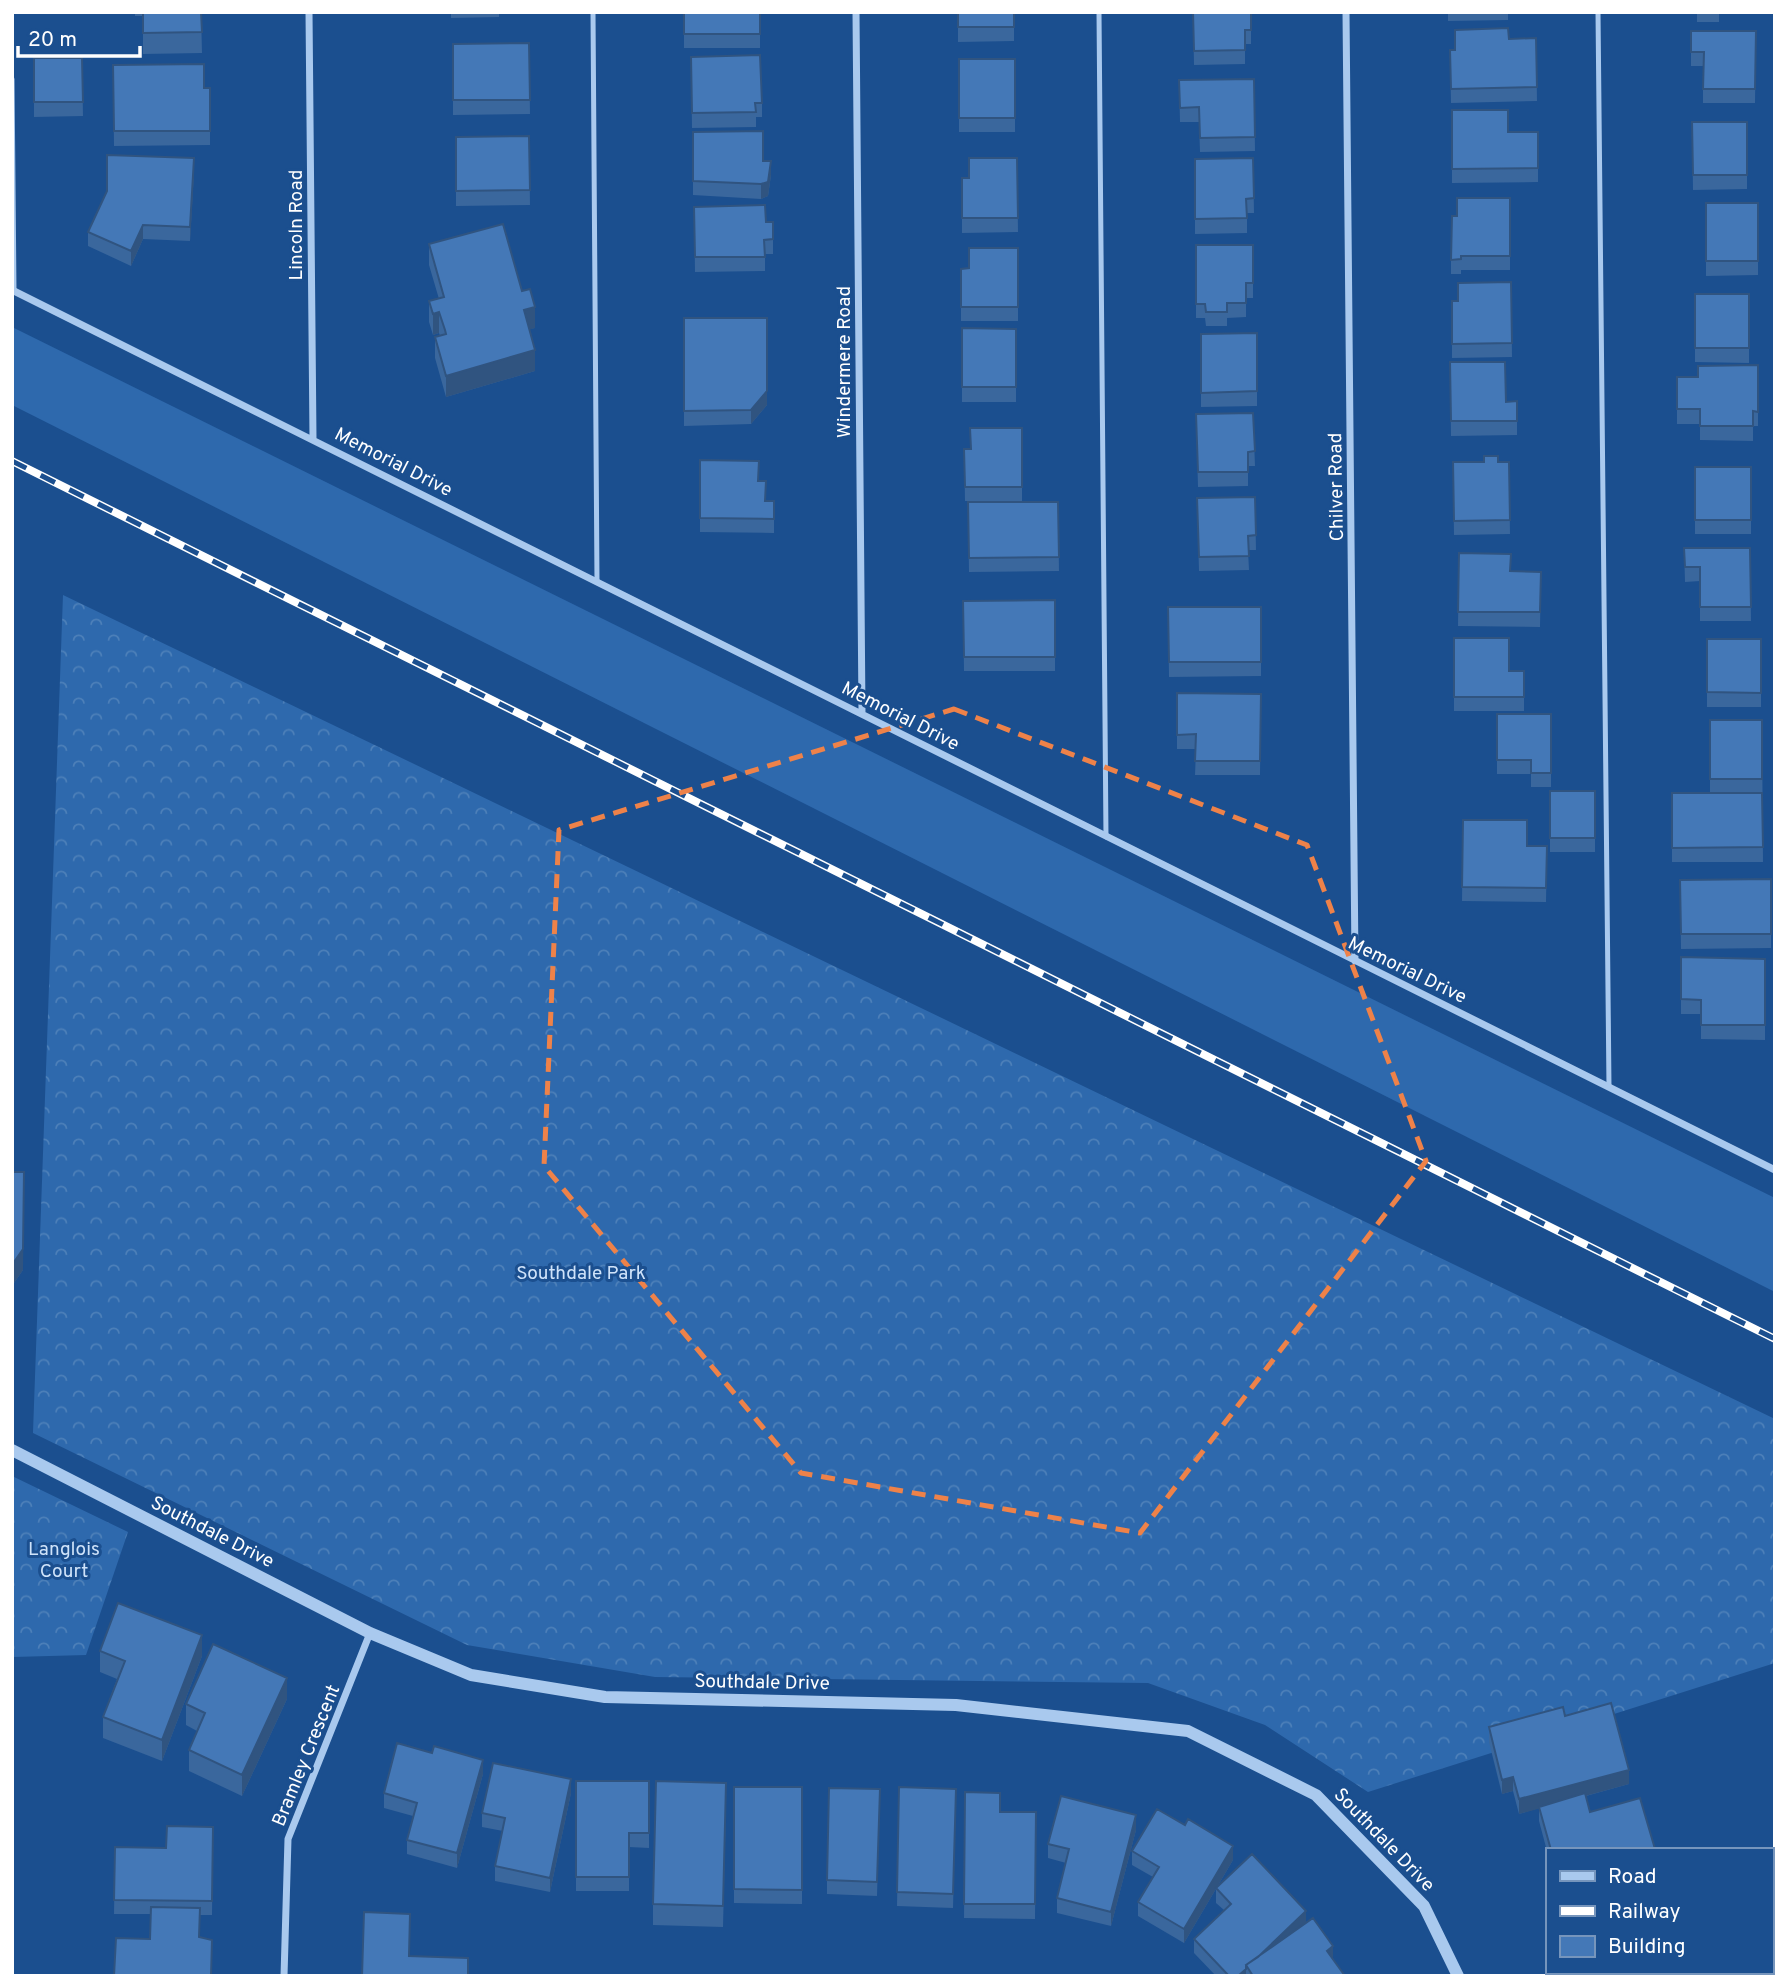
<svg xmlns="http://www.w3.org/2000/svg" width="1787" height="1988" font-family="Overpass,sans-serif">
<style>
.grass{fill:#2e69ad}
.forest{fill:url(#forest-crowns)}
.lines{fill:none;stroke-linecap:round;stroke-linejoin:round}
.service{stroke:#a9c9ee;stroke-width:5}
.minor{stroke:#a9c9ee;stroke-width:7}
.tertiary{stroke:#a9c9ee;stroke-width:12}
.rail-casing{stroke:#fff;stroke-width:8}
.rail{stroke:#1b4f8f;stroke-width:5;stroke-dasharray:16;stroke-linecap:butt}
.wall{fill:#3a679d}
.shaded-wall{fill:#305480}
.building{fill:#4478b7;stroke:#305480;stroke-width:2}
.marked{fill:none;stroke:#ee8249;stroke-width:5;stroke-dasharray:14 9;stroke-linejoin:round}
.labels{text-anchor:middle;stroke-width:6;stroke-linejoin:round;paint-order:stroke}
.street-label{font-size:19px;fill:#fff;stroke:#1b4f8f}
.park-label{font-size:19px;fill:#cfe3fa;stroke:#1b4f8f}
</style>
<defs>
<pattern id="forest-crowns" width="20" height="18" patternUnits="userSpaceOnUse" patternTransform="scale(1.75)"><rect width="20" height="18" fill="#2e69ad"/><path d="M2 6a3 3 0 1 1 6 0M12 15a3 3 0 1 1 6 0" fill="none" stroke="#4d80b9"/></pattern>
</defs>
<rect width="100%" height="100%" fill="#1b4f8f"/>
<path class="grass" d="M 12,327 L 1775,1198 L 1775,1292 L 12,405 Z"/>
<path class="forest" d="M 63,595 L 1775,1419 L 1775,1663 L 1368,1792 L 1265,1725 L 1148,1683 L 655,1677 L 467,1645 L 33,1433 Z
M 12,1476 L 128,1532 L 86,1655 L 12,1657 Z"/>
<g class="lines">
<path class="service" d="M 593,12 L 597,582
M 1099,12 L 1106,837
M 1598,12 L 1609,1087
M 12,79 L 14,291"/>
<path class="minor" d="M 309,12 L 313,438
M 856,12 L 862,712
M 1346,12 L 1355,961
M 12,290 L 1775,1170
M 284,1976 L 288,1839 L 370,1633"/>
<path class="tertiary" d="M 12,1450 L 370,1633 L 471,1675 L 605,1697 L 956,1705 L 1188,1731 L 1316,1795 L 1424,1906 L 1458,1976"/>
<g class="rail-casing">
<path id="rail" d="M 12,461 L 1775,1339"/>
</g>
<use href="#rail" class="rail"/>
</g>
<path class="wall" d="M 135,12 L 201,12 L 202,53 L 143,54 L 143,16 L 135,16 Z
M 451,12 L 499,12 L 499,17 L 451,18 Z
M 684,12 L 760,12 L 760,48 L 684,48 Z
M 958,12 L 1014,12 L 1014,41 L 958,42 Z
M 1193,12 L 1251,12 L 1251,44 L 1245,44 L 1245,64 L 1194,65 Z
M 1448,12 L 1508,12 L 1508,20 L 1448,21 Z
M 1697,12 L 1719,12 L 1719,22 L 1697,22 Z
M 1455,30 L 1509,39 L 1536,38 L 1537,101 L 1451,103 L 1450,50 L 1455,50 Z
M 1691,31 L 1756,31 L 1755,103 L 1703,103 L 1703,66 L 1691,66 Z
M 529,43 L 530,114 L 453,115 L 453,44 Z
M 691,57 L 762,103 L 762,117 L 756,117 L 756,127 L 692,128 Z
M 34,58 L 82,58 L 83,116 L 34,117 Z
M 959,59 L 1015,59 L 1015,132 L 959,132 Z
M 113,65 L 204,88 L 210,88 L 210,145 L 114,146 Z
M 1254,79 L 1255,151 L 1200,152 L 1199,122 L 1180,122 L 1179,80 Z
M 1452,110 L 1508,132 L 1538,132 L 1538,182 L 1452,183 Z
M 1692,122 L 1747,122 L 1747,189 L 1693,190 Z
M 693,132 L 763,161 L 771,175 L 768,196 L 761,199 L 693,195 Z
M 529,136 L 530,205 L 456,206 L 456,137 Z
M 1017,158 L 1018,232 L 962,233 L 962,178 L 969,178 Z
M 1253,158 L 1254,213 L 1247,213 L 1247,233 L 1195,234 L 1195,159 Z
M 194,172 L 190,241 L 143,239 L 131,266 L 88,246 L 88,232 Z
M 1510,198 L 1510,270 L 1461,270 L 1461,274 L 1451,274 L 1451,260 L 1457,216 Z
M 1706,203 L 1758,203 L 1758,275 L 1706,276 Z
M 694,207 L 766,222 L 773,239 L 773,254 L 765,254 L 765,271 L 695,272 Z
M 429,244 L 522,291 L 535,328 L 529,329 L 535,371 L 446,397 L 435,358 L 435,337 L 440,336 L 439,333 L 433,335 L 429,322 L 429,301 L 439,299 L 429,265 Z
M 1196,245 L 1253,245 L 1253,298 L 1246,298 L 1246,317 L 1227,318 L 1227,326 L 1206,326 L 1205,318 L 1196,318 Z
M 1018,248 L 1018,321 L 961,321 L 961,269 L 969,268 Z
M 1511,282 L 1512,357 L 1452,358 L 1452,301 L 1458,301 Z
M 1695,294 L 1749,294 L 1749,363 L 1695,362 Z
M 684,318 L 767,405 L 751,424 L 684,426 Z
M 962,328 L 1016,329 L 1016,402 L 962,402 Z
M 1257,333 L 1257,406 L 1201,407 L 1201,334 Z
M 1450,362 L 1506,402 L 1517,401 L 1517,435 L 1451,436 Z
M 1758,365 L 1758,426 L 1753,426 L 1753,441 L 1700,440 L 1700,424 L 1677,424 L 1677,377 L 1698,377 Z
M 1253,413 L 1255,466 L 1248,466 L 1248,486 L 1198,487 L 1196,414 Z
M 1022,428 L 1022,501 L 965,501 L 964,449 L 970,449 Z
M 700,460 L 758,481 L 765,501 L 774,501 L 774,533 L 700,532 Z
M 1453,462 L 1509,462 L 1510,534 L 1454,535 Z
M 1695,467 L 1751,467 L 1751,534 L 1695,534 Z
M 1255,497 L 1256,550 L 1248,550 L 1249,570 L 1199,571 L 1197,498 Z
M 968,502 L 1058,502 L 1059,571 L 969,572 Z
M 1684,548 L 1750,548 L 1751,621 L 1700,621 L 1700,581 L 1685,582 Z
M 1459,553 L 1511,571 L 1541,572 L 1540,627 L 1458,626 Z
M 1055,600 L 1055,671 L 964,671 L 963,601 Z
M 1168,607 L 1261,607 L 1261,676 L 1169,677 Z
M 1454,638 L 1509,671 L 1524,671 L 1524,711 L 1454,711 Z
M 1707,639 L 1761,639 L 1761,707 L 1707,707 Z
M 1177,693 L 1261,694 L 1260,775 L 1195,775 L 1196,749 L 1177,749 Z
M 1497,714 L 1551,714 L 1551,787 L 1531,787 L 1531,774 L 1497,774 Z
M 1710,720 L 1762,720 L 1763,862 L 1672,862 L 1672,793 L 1710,793 Z
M 1550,791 L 1595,791 L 1595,852 L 1550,852 Z
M 1463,820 L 1527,846 L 1547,846 L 1546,902 L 1462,901 Z
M 1771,879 L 1771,948 L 1681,949 L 1680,880 Z
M 1681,957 L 1765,959 L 1765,1040 L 1701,1039 L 1701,1014 L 1681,1014 Z
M 12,1172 L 23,1270 L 14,1283 L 12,1283 Z
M 100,1651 L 202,1656 L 162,1761 L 103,1738 L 103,1717 L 117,1679 L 100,1672 Z
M 287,1699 L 242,1796 L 189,1771 L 189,1750 L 197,1731 L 186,1725 L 186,1704 Z
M 1565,1716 L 1629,1784 L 1586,1796 L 1590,1812 L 1655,1850 L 1547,1851 L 1539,1821 L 1539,1808 L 1519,1814 L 1513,1791 L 1502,1794 L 1489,1742 L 1489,1727 Z
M 483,1774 L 457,1868 L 407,1854 L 407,1840 L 413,1816 L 384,1808 L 384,1793 Z
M 576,1781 L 649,1781 L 649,1848 L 629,1847 L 629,1891 L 576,1891 Z
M 734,1787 L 802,1787 L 802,1904 L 734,1903 Z
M 899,1787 L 956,1789 L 953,1908 L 897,1906 Z
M 880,1789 L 877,1896 L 827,1894 L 827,1880 Z
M 965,1792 L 1000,1812 L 1036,1812 L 1035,1919 L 964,1918 Z
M 571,1793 L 550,1892 L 495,1881 L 495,1866 L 503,1831 L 482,1827 L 482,1813 Z
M 726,1804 L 723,1927 L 653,1925 L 653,1904 Z
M 213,1827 L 212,1915 L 200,1915 L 150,1939 L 151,1914 L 114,1914 L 115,1847 L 166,1848 Z
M 1136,1830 L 1111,1926 L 1057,1913 L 1057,1898 L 1066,1863 L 1048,1858 L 1048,1844 Z
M 1132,1851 L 1233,1860 L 1184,1943 L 1138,1916 L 1138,1902 L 1153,1877 L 1132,1865 Z
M 1216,1888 L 1306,1923 L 1345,1976 L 1216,1976 L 1194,1953 L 1194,1939 L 1224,1910 L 1216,1903 Z"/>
<path class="shaded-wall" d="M 194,158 L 194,172 L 190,241 L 190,227 Z
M 771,161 L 771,175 L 768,196 L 761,199 L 761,184 Z
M 143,225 L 143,239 L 131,266 L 131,251 Z
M 535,307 L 535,328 L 524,331 L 524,310 Z
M 439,312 L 439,333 L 433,335 L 433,314 Z
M 535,350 L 535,371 L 446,397 L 446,376 Z
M 767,391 L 767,405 L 751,424 L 751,410 Z
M 24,1193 L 23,1270 L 14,1283 L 14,1262 Z
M 202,1635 L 202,1656 L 162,1761 L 162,1740 Z
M 287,1678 L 287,1699 L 242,1796 L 242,1775 Z
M 483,1760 L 483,1774 L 457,1868 L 457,1853 Z
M 1629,1770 L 1629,1784 L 1519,1814 L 1519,1799 Z
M 1513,1777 L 1513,1791 L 1502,1794 L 1502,1780 Z
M 571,1779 L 571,1793 L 550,1892 L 550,1878 Z
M 1136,1815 L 1136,1830 L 1111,1926 L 1111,1912 Z
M 1233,1846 L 1233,1860 L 1184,1943 L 1184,1929 Z
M 1306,1911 L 1306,1926 L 1247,1967 Z
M 1333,1946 L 1333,1967 L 1327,1951 Z
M 1775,1961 L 1775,1969 L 1771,1970 L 1771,1962 Z
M 1246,1969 L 1246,1976 L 1238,1976 Z
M 1581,1972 L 1595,1972 L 1583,1976 L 1581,1976 Z"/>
<path class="building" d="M 143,12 L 201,12 L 202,32 L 143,33 Z
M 684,12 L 760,12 L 760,34 L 684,34 Z
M 958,12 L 1014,12 L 1014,27 L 958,27 Z
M 1193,12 L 1251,12 L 1251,30 L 1245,30 L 1245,50 L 1194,51 Z
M 1508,28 L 1509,39 L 1536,38 L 1537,87 L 1451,89 L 1450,50 L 1455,50 L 1455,30 Z
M 1691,31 L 1756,31 L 1755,89 L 1703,89 L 1704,52 L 1691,52 Z
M 529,43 L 530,100 L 453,100 L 453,44 Z
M 760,55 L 762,103 L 755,103 L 756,112 L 692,113 L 691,57 Z
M 34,58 L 82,58 L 83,102 L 34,102 Z
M 959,59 L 1015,59 L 1015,118 L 959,118 Z
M 204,64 L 204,88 L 210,88 L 210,131 L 114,131 L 113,65 Z
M 1254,79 L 1255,137 L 1200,138 L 1199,107 L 1180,108 L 1179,80 Z
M 1452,110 L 1508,110 L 1508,132 L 1538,132 L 1538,168 L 1452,169 Z
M 1692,122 L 1747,122 L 1747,175 L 1693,175 Z
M 763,131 L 763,161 L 771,161 L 768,182 L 761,184 L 693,181 L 693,132 Z
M 529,136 L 530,190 L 456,191 L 456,137 Z
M 107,155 L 194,158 L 190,227 L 143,225 L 131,251 L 88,232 L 107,191 Z
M 969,158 L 1017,158 L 1018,218 L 962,218 L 962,178 L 969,178 Z
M 1253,158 L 1254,198 L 1246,199 L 1247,218 L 1195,219 L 1195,159 Z
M 1457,198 L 1510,198 L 1510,256 L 1461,256 L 1461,259 L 1451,260 L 1452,216 L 1457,216 Z
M 1706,203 L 1758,203 L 1758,261 L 1706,261 Z
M 765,205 L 766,222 L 773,222 L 773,239 L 764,240 L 765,257 L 695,257 L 694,207 Z
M 503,224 L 522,291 L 530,289 L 535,307 L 524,310 L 535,350 L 446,376 L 435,337 L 446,334 L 445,330 L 439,312 L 433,314 L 429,301 L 444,297 L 429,244 Z
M 1196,245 L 1253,245 L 1253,283 L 1246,283 L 1246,303 L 1227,303 L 1227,312 L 1206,312 L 1205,304 L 1196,304 Z
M 969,248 L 1018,248 L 1018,307 L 961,307 L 961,269 L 969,268 Z
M 1511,282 L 1512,343 L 1452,344 L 1452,301 L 1458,301 L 1458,283 Z
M 1695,294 L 1749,294 L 1749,348 L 1695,348 Z
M 684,318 L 767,318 L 767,391 L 751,410 L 684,411 Z
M 962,328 L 1016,329 L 1016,387 L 962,387 Z
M 1257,333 L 1257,391 L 1201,393 L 1201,334 Z
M 1450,362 L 1505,362 L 1506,402 L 1517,401 L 1517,421 L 1451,421 Z
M 1758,365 L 1758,412 L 1753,411 L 1753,426 L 1700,426 L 1700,409 L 1677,409 L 1677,377 L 1698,377 L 1698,366 Z
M 1253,413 L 1255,451 L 1248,452 L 1248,472 L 1198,472 L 1196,414 Z
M 970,428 L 1022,428 L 1022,487 L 965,487 L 964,449 L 971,449 Z
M 1484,456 L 1498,456 L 1498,462 L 1509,462 L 1510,520 L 1454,521 L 1453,462 L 1484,462 Z
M 700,460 L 759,461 L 758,481 L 766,481 L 765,501 L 774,501 L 774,519 L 700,518 Z
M 1695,467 L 1751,467 L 1751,520 L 1695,520 Z
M 1255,497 L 1256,535 L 1248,536 L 1249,556 L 1199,557 L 1197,498 Z
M 968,502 L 1058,502 L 1059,557 L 969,558 Z
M 1684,548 L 1750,548 L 1751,607 L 1700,607 L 1700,567 L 1685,567 Z
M 1459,553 L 1511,554 L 1510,571 L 1541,572 L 1540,612 L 1458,612 Z
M 1055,600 L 1055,657 L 964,657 L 963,601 Z
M 1168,607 L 1261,607 L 1261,662 L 1169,662 Z
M 1454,638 L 1509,638 L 1509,671 L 1524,671 L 1524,697 L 1454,697 Z
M 1707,639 L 1761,639 L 1761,693 L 1707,692 Z
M 1177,693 L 1261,694 L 1260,761 L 1195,761 L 1196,734 L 1177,735 Z
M 1497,714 L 1551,714 L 1551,773 L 1531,773 L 1531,760 L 1497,760 Z
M 1710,720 L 1762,720 L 1762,779 L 1710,779 Z
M 1550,791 L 1595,791 L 1595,838 L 1550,838 Z
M 1672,793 L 1762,793 L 1763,847 L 1672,848 Z
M 1463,820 L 1527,820 L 1527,846 L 1547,846 L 1546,888 L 1462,887 Z
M 1771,879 L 1771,934 L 1681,934 L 1680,880 Z
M 1681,957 L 1765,959 L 1765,1025 L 1701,1025 L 1701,1000 L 1681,999 Z
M 12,1172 L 24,1172 L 23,1249 L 14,1262 L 12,1262 Z
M 118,1603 L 202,1635 L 162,1740 L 103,1717 L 125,1661 L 100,1651 Z
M 213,1644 L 287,1678 L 242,1775 L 189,1750 L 205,1713 L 186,1704 Z
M 1611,1703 L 1629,1770 L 1519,1799 L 1513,1777 L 1502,1780 L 1489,1727 L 1563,1707 L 1565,1716 Z
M 397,1743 L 432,1753 L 434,1746 L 483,1760 L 457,1853 L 407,1840 L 417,1803 L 384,1793 Z
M 493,1763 L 571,1779 L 550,1878 L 495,1866 L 505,1818 L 482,1813 Z
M 576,1781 L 649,1781 L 649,1833 L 629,1833 L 629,1877 L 576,1877 Z
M 656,1781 L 726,1783 L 723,1906 L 653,1904 Z
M 734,1787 L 802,1787 L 802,1890 L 734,1889 Z
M 899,1787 L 956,1789 L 953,1894 L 897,1892 Z
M 829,1788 L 880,1789 L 877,1882 L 827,1880 Z
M 965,1792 L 1000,1793 L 1000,1812 L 1036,1812 L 1035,1904 L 964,1904 Z
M 1585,1793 L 1590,1812 L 1640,1798 L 1655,1849 L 1551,1850 L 1539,1807 Z
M 1061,1796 L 1136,1815 L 1111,1912 L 1057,1898 L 1069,1849 L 1048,1844 Z
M 1157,1809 L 1185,1825 L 1188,1819 L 1233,1846 L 1184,1929 L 1138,1902 L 1159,1867 L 1132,1851 Z
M 167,1826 L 213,1827 L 212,1901 L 114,1900 L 115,1847 L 166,1848 Z
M 1252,1854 L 1306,1911 L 1258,1957 L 1246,1965 L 1246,1969 L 1238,1976 L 1229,1976 L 1194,1939 L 1231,1904 L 1216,1888 Z
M 151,1907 L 200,1908 L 199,1937 L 212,1940 L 211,1976 L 114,1976 L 116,1938 L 150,1939 Z
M 1771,1907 L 1775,1907 L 1775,1929 L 1774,1929 L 1771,1919 Z
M 364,1912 L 410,1914 L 409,1956 L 468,1958 L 468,1976 L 362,1976 Z
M 1313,1918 L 1333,1946 L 1327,1951 L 1345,1976 L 1253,1976 L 1246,1965 Z
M 1775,1935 L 1775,1961 L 1771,1962 L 1771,1936 Z
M 1623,1972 L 1693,1972 L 1694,1976 L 1624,1976 Z"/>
<path class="marked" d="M 954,709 L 1307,845 L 1426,1161 L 1140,1533 L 801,1473 L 544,1166 L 559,830 Z"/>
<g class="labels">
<g class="street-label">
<text transform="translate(295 225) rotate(-90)" y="7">Lincoln Road</text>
<text transform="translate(843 362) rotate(-90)" y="7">Windermere Road</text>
<text transform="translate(394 461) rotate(27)" y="7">Memorial Drive</text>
<text transform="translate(1335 487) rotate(-91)" y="7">Chilver Road</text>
<text transform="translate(901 715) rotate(27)" y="7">Memorial Drive</text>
<text transform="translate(1408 969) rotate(26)" y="7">Memorial Drive</text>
<text transform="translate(213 1531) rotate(27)" y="7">Southdale Drive</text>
<text transform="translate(762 1681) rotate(1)" y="7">Southdale Drive</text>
<text transform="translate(305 1755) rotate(-68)" y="7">Bramley Crescent</text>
<text transform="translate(1385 1839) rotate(46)" y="7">Southdale Drive</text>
</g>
<g class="park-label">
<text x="581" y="1279">Southdale Park</text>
<text x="64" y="1555">Langlois<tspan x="64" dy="22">Court</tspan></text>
</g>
</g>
<rect width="1787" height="1988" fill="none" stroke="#ffffff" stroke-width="28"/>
<rect x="1546" y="1848" width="228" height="126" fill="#1b4f8f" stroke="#7695bc" stroke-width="2"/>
<rect x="1560" y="1871" width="35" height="10" fill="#a9c9ee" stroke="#7695bc" stroke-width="2"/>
<text x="1608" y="1883" font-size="21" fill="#ffffff">Road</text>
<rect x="1560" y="1906" width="35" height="10" fill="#ffffff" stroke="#7695bc" stroke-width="2"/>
<text x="1608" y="1918" font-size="21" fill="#ffffff">Railway</text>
<rect x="1560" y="1936" width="35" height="21" fill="#4478b7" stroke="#7695bc" stroke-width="2"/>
<text x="1608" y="1953" font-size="21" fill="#ffffff">Building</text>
<path d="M18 46v10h122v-10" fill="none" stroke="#ffffff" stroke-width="3.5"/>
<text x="28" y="46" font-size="21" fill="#ffffff" stroke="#1b4f8f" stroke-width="5" paint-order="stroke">20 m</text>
</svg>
